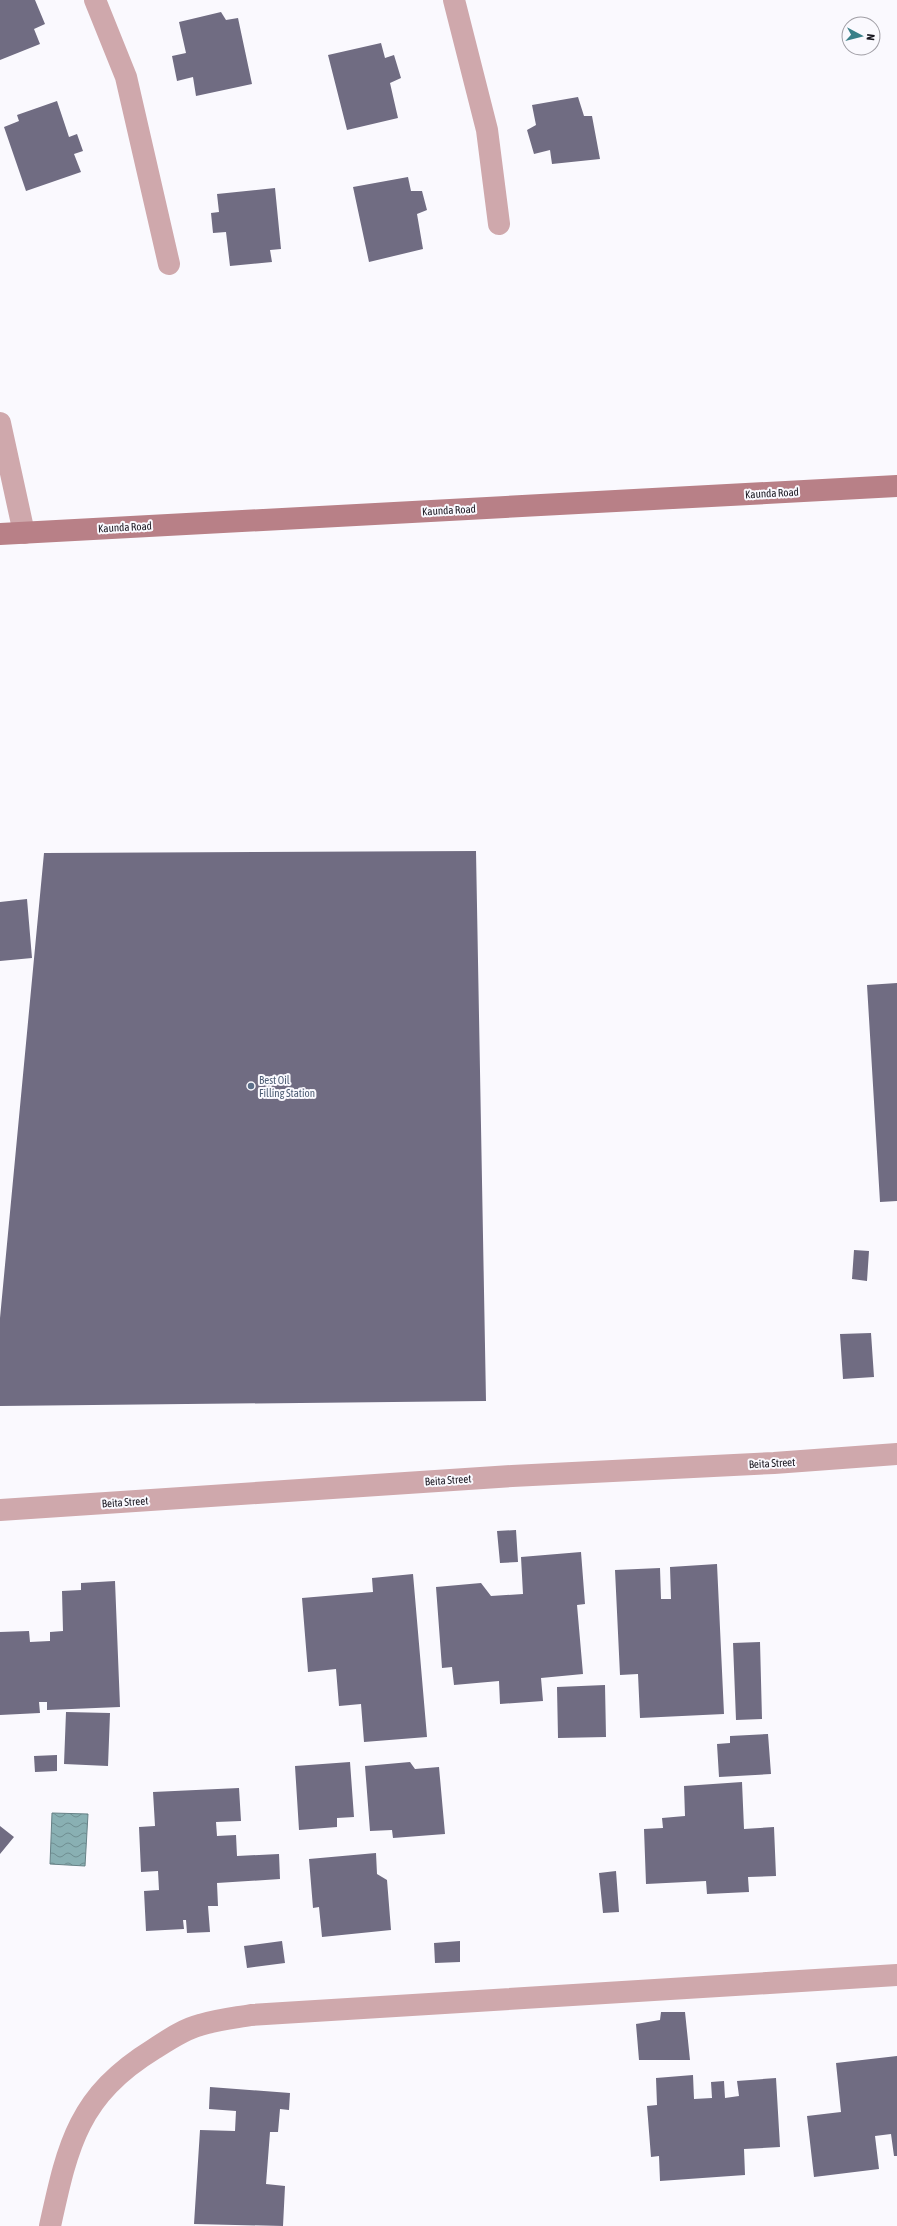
<svg xmlns="http://www.w3.org/2000/svg" width="897" height="2226" font-family="'Asap Condensed',sans-serif">
<style>
.water{fill:url(#water-waves);stroke:#678287}
.building{fill:#706c82}
.lines{fill:none;stroke-linecap:round;stroke-linejoin:round}
.street{stroke:#cfa8ac;stroke-width:22}
.secondary{stroke:#b88087;stroke-width:22}
.service-dot{fill:#5c6f8a;stroke:#faf9fe;stroke-width:1.5}
.labels{text-anchor:middle;stroke-width:4;stroke-linejoin:round;paint-order:stroke}
.street-label{font-size:11px;fill:#18161f;stroke:#faf9fe}
.service-label{font-size:11px;fill:#4e5e75;stroke:#faf9fe;text-anchor:start}
</style>
<defs>
<pattern id="water-waves" width="16" height="10" patternUnits="userSpaceOnUse"><rect width="16" height="10" fill="#89b0b3"/><path d="M0 5q4-4 8 0t8 0" fill="none" stroke="#6f8e91"/></pattern>
</defs>
<rect width="100%" height="100%" fill="#faf9fe"/>
<path class="water" d="M 52,1813 L 88,1814 L 85,1866 L 50,1864 Z"/>
<path class="building" d="M 0,0 L 35,0 L 45,24 L 34,29 L 40,44 L 0,60 Z
M 221,12 L 226,20 L 238,18 L 252,84 L 196,96 L 193,77 L 177,81 L 172,56 L 186,53 L 179,22 Z
M 381,43 L 385,58 L 394,55 L 401,78 L 390,83 L 398,118 L 347,130 L 328,55 Z
M 578,97 L 584,116 L 592,116 L 600,159 L 552,164 L 550,150 L 534,154 L 527,130 L 536,125 L 532,105 Z
M 57,101 L 69,137 L 77,134 L 83,151 L 74,154 L 81,172 L 26,191 L 4,127 L 19,121 L 17,115 Z
M 408,177 L 411,191 L 422,191 L 427,210 L 417,214 L 423,249 L 369,262 L 353,187 Z
M 275,188 L 281,249 L 270,250 L 272,262 L 230,266 L 226,232 L 213,233 L 211,213 L 219,212 L 217,194 Z
M 476,851 L 486,1401 L 0,1406 L 0,1318 L 44,853 Z
M 27,899 L 32,958 L 0,961 L 0,902 Z
M 897,983 L 897,1201 L 880,1202 L 867,985 Z
M 854,1250 L 869,1251 L 867,1281 L 852,1279 Z
M 871,1333 L 874,1377 L 843,1379 L 840,1334 Z
M 516,1530 L 518,1562 L 500,1563 L 497,1531 Z
M 581,1552 L 585,1604 L 577,1605 L 583,1674 L 541,1678 L 543,1701 L 500,1704 L 499,1681 L 454,1685 L 452,1667 L 442,1668 L 436,1587 L 481,1583 L 491,1596 L 523,1594 L 521,1557 Z
M 717,1564 L 724,1714 L 640,1718 L 638,1674 L 620,1675 L 615,1570 L 660,1568 L 661,1599 L 671,1599 L 670,1567 Z
M 413,1574 L 427,1737 L 364,1742 L 361,1704 L 339,1706 L 336,1669 L 308,1672 L 302,1598 L 373,1592 L 372,1578 Z
M 115,1581 L 120,1707 L 47,1710 L 47,1702 L 39,1702 L 40,1713 L 0,1715 L 0,1632 L 29,1631 L 30,1642 L 50,1641 L 50,1632 L 63,1631 L 62,1591 L 81,1590 L 81,1583 Z
M 760,1642 L 762,1719 L 736,1720 L 733,1643 Z
M 605,1685 L 606,1737 L 558,1738 L 557,1687 Z
M 66,1712 L 110,1713 L 108,1766 L 64,1764 Z
M 768,1734 L 771,1774 L 719,1777 L 717,1744 L 730,1743 L 730,1736 Z
M 57,1755 L 57,1771 L 35,1772 L 34,1756 Z
M 350,1762 L 354,1817 L 337,1818 L 337,1827 L 299,1830 L 295,1766 Z
M 410,1762 L 415,1769 L 439,1767 L 445,1834 L 393,1838 L 392,1830 L 370,1831 L 365,1766 Z
M 742,1782 L 744,1829 L 774,1827 L 776,1876 L 748,1877 L 749,1892 L 707,1894 L 706,1881 L 646,1884 L 644,1829 L 663,1828 L 662,1818 L 685,1816 L 684,1786 Z
M 239,1788 L 241,1821 L 216,1822 L 217,1836 L 236,1835 L 237,1856 L 279,1854 L 280,1879 L 217,1883 L 218,1906 L 208,1906 L 210,1932 L 187,1933 L 186,1920 L 183,1920 L 184,1929 L 146,1931 L 144,1891 L 159,1890 L 158,1871 L 141,1872 L 139,1827 L 155,1826 L 153,1792 Z
M 0,1826 L 14,1837 L 0,1854 Z
M 376,1853 L 377,1874 L 387,1880 L 391,1930 L 322,1937 L 319,1907 L 313,1908 L 309,1859 Z
M 616,1871 L 619,1912 L 603,1913 L 599,1873 Z
M 282,1941 L 285,1963 L 247,1968 L 244,1946 Z
M 460,1941 L 460,1962 L 435,1963 L 434,1943 Z
M 661,2012 L 685,2012 L 690,2060 L 639,2060 L 636,2024 L 660,2020 Z
M 897,2056 L 897,2156 L 894,2156 L 891,2134 L 875,2136 L 879,2169 L 814,2177 L 807,2116 L 841,2112 L 836,2063 Z
M 693,2075 L 694,2099 L 712,2098 L 711,2082 L 724,2081 L 725,2098 L 739,2096 L 737,2081 L 776,2078 L 780,2147 L 744,2149 L 745,2175 L 660,2181 L 659,2156 L 651,2157 L 647,2106 L 657,2105 L 656,2078 Z
M 210,2087 L 290,2093 L 289,2110 L 280,2109 L 278,2132 L 270,2132 L 266,2184 L 285,2186 L 283,2226 L 194,2224 L 200,2130 L 235,2131 L 236,2111 L 209,2109 Z"/>
<g class="lines">
<path class="street" d="M 95,0 L 126,77 L 169,264
M 454,0 L 487,130 L 499,224
M 0,423 L 24,533
M 0,1510 L 512,1476 L 774,1463 L 897,1454
M 50,2226 C 68,2144 78,2096 154,2049 C 168,2040 184,2029 200,2025 C 216,2020 234,2018 251,2015 L 897,1975"/>
<path class="secondary" d="M 0,534 L 897,486"/>
</g>
<circle class="service-dot" cx="251" cy="1086" r="4"/>
<g class="labels">
<g class="street-label">
<text transform="translate(772 493) rotate(-3)" y="4">Kaunda Road</text>
<text transform="translate(449 510) rotate(-3)" y="4">Kaunda Road</text>
<text transform="translate(125 527) rotate(-3)" y="4">Kaunda Road</text>
<text transform="translate(772 1463) rotate(-3)" y="4">Beita Street</text>
<text transform="translate(448 1480) rotate(-4)" y="4">Beita Street</text>
<text transform="translate(125 1502) rotate(-4)" y="4">Beita Street</text>
</g>
<g class="service-label">
<text x="259" y="1084">Best Oil<tspan x="259" dy="13">Filling Station</tspan></text>
</g>
</g>
<g transform="translate(861 36) rotate(97)"><circle r="19" fill="#faf9fe" stroke="#a09ea5"/>
<path d="M0-3L7 15L0 10L-7 15Z" fill="#398089"/>
<text y="-6" font-size="11" font-weight="bold" text-anchor="middle" fill="#18161f">N</text>
</g>
</svg>
